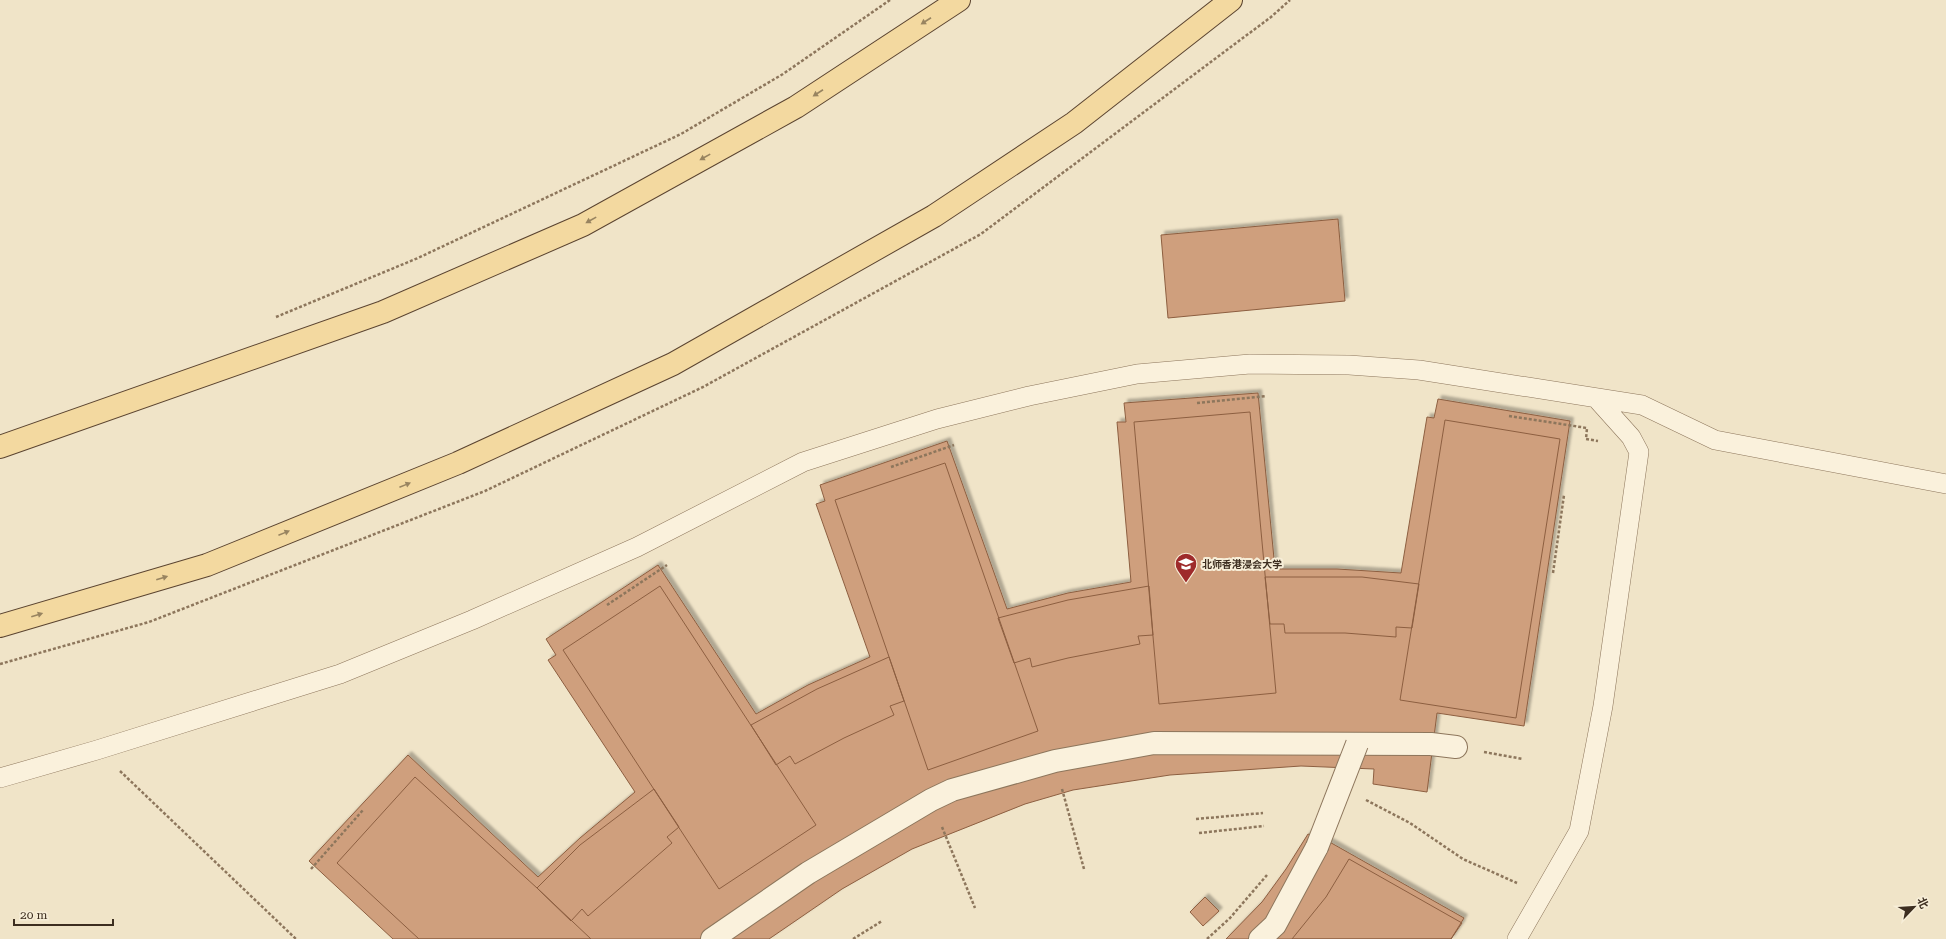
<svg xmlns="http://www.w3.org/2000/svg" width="1946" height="939" font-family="'Roboto Serif','Noto Sans SC',serif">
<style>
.building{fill:#cf9f7d;stroke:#8d5f41;filter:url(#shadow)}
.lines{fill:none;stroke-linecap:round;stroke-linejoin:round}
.service-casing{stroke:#8d765c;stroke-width:20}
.pedestrian-casing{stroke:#8d765c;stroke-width:24}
.primary-casing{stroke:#5b4430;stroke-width:24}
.path{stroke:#8d765c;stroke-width:2.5;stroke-dasharray:3 2;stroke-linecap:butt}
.service{stroke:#faf1dc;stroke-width:19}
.pedestrian{stroke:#faf1dc;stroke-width:22}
.primary{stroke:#f3d9a0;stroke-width:22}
.pedestrian-bridge-casing{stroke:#8d765c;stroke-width:24;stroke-linecap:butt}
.pedestrian-bridge{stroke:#faf1dc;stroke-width:22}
.oneway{fill:#988460}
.labels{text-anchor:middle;stroke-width:4;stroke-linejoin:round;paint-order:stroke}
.poi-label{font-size:10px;font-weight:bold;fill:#3d2e20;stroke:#f7eed8;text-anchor:start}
</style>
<defs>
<filter id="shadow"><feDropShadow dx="3.5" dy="-3.5" stdDeviation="1" flood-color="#0004"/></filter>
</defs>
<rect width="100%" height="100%" fill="#f0e4c8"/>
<path class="building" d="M 1338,219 L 1345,301 L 1168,318 L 1161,235 Z
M 1258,393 L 1275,569 L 1337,569 L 1401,573 L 1427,417 L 1434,418 L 1438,399 L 1570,421 L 1524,726 L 1437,713 L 1427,792 L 1373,784 L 1374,769 L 1301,766 L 1170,775 L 1073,790 L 1025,804 L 912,849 L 842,889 L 769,939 L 393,939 L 309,861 L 408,755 L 538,877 L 580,838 L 635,792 L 548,660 L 556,655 L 546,639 L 658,565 L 756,714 L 808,685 L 870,657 L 816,504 L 825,501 L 820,485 L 947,441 L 1007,609 L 1068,593 L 1131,582 L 1117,422 L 1126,422 L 1124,403 Z
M 1250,412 L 1276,693 L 1159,704 L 1134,422 Z
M 1445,420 L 1560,439 L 1516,718 L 1400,700 Z
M 945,463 L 1038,731 L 928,770 L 835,500 Z
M 1265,577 L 1362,577 L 1419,584 L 1412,628 L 1396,627 L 1396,637 L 1345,633 L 1285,633 L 1284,624 L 1270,624 Z
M 660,586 L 816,825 L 719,889 L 563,650 Z
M 1149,586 L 1153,635 L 1138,636 L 1140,644 L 1068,658 L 1032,667 L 1030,658 L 1014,663 L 998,618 L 1068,600 Z
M 889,657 L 904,701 L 890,706 L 894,715 L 844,738 L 795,764 L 790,756 L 776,765 L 751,725 L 817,689 Z
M 415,777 L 537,888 L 591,939 L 419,939 L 337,863 Z
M 654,789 L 679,827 L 667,837 L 672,843 L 588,916 L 582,909 L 571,921 L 537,888 L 580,845 Z
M 1308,834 L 1326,840 L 1464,918 L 1451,939 L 1226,939 L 1262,902 L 1286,869 Z
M 1349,859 L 1462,923 L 1451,939 L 1292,939 L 1326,897 Z
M 1205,897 L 1219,911 L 1203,926 L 1190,912 Z"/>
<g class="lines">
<g class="service-casing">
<path id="service" d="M 0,778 L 97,750 L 340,674 L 472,620 L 637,547 L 803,462 L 937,419 L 1029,396 L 1137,374 L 1250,364 L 1349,365 L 1419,370 L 1642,405 L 1715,440 L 1946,484
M 1517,939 L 1579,831 L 1603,706 L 1639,452 L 1631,437 L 1596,398"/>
</g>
<g class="pedestrian-casing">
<path id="pedestrian" d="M 712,939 L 808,873 L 931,800 L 952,790 L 1055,761 L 1154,743 L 1431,744 L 1456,747
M 1260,939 L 1275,925 L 1317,847"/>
</g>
<g class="primary-casing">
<path id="primary" d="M 0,447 L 383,312 L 583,225 L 796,107 L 959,0
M 0,626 L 207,565 L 458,463 L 673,364 L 934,216 L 1074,123 L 1231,0"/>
</g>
<path class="path" d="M 276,317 L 418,258 L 681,134 L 783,74 L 890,0
M 1197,403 L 1266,396
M 1509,416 L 1587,428 L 1586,439 L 1598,441
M 891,467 L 954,445
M 1553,573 L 1564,495
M 607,605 L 667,565
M 0,664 L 149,622 L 485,491 L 703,387 L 981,234 L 1271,17 L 1290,0
M 1484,752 L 1523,759
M 120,771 L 296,939
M 1062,789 L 1084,869
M 1366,800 L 1410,823 L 1463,859 L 1517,883
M 1196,819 L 1263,813
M 942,827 L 975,908
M 1199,833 L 1264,826
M 311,869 L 363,810
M 853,939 L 882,921
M 1207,939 L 1230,918 L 1267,875"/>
<use href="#service" class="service"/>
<use href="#pedestrian" class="pedestrian"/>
<use href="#primary" class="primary"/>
<g class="pedestrian-bridge-casing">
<path id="pedestrian-bridge" d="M 1317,847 L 1357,744"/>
</g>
<use href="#pedestrian-bridge" class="pedestrian-bridge"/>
</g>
<defs><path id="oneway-solid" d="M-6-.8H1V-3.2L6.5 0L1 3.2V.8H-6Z"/></defs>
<g class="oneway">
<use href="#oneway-solid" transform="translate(926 21) rotate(147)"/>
<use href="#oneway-solid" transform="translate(818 93) rotate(147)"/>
<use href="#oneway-solid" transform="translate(705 157) rotate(151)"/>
<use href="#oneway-solid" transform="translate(591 220) rotate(151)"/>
<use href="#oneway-solid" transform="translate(405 485) rotate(-22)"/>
<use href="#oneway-solid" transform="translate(284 533) rotate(-22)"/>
<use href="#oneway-solid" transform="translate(162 578) rotate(-17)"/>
<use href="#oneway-solid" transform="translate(37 615) rotate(-17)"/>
</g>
<defs>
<g id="university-pin" transform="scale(1.15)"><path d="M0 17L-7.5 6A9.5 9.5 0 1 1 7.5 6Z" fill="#9e2a2b" stroke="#f7eed8"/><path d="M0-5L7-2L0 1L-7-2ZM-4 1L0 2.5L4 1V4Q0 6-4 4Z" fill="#fff"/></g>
</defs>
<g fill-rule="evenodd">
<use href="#university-pin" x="1186" y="564"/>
</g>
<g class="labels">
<g class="poi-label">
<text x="1202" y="568">北师香港浸会大学</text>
</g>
</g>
<g transform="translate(1914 907) rotate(65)" stroke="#f7eed8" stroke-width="3" paint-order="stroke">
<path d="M0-3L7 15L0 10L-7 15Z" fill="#3d2e20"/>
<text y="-6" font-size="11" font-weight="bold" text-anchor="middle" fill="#3d2e20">北</text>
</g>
<path d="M14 919v6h99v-6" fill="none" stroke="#3d2e20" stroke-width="2"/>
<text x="20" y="919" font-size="12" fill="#3d2e20" stroke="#f7eed8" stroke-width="3" paint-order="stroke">20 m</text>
</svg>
